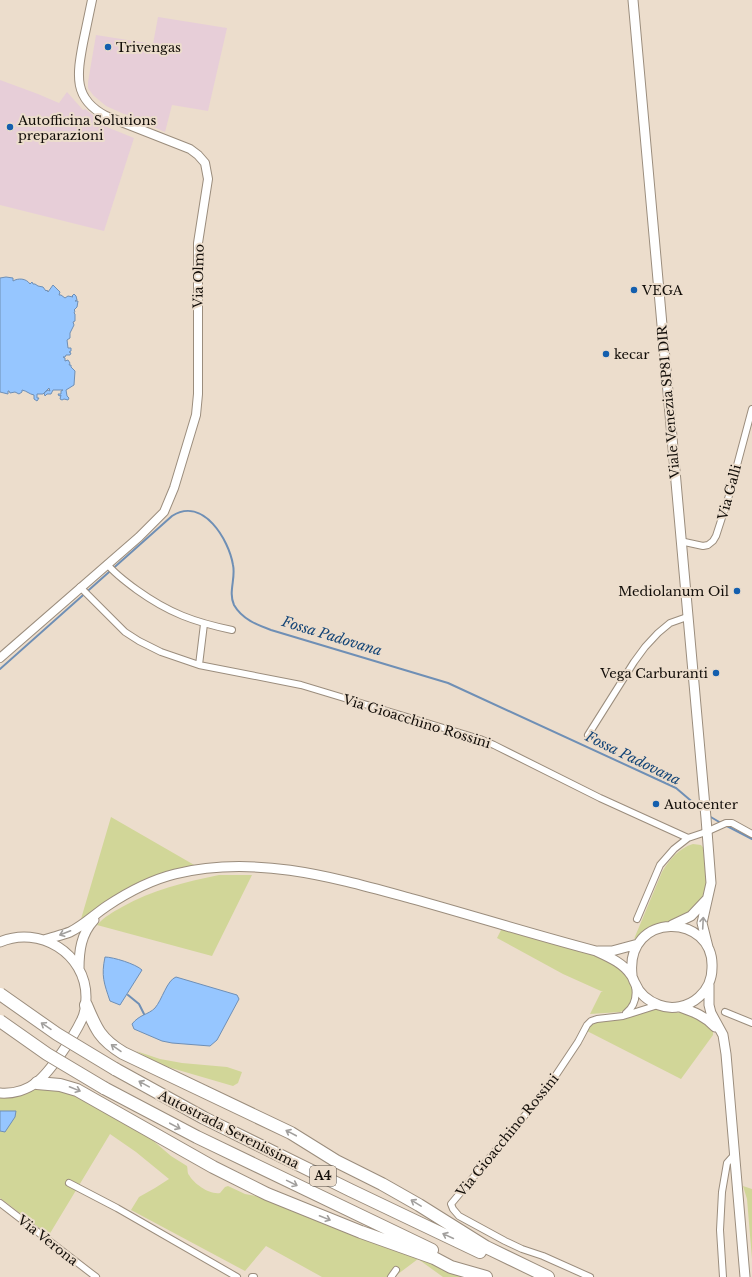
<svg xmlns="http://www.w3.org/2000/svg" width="752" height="1277" font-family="'Libre Baskerville',serif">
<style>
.industrial{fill:#e7ced8}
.green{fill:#d1d698}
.water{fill:#96c6ff;stroke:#6f8fb5}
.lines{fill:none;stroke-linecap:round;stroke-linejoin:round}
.stream{stroke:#6f8fb5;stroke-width:2}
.minor-casing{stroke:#9b8d7d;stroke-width:8}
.tertiary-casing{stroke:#9b8d7d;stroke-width:10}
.secondary-casing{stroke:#9b8d7d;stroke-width:11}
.motorway-casing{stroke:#9b8d7d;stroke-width:14}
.minor{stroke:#fff;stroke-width:6}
.tertiary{stroke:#fff;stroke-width:8}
.secondary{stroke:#fff;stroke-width:9}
.motorway{stroke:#fff;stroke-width:12}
.motorway-bridge-casing{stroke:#9b8d7d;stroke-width:14;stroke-linecap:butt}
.motorway-bridge{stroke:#fff;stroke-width:12}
.oneway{stroke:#a19f9d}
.poi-dot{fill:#145fae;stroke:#ecddcc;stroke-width:1.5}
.labels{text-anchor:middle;stroke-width:4;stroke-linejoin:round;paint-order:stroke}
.shield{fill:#ecddcc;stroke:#544c44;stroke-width:1}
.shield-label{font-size:12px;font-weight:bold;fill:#130e09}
.poi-label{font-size:13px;fill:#130e09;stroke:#ecddcc;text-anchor:start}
.street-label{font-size:13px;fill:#130e09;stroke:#ecddcc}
.water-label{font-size:14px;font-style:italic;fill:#144577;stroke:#ecddcc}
</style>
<rect width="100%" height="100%" fill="#ecddcc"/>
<path class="industrial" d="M 158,17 L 227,28 L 208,111 L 172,105 L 165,132 L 106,106 L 93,95 L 88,88 L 88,82 L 96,35 L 153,44 Z
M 0,80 L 38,94 L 59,103 L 67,92 L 83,110 L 85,109 L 97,118 L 97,123 L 134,138 L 104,231 L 0,205 Z"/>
<path class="green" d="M 111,817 L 196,866 L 121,893 L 105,902 L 81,919 Z
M 693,844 L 701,845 L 706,851 L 707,889 L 699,905 L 680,918 L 653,926 L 634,939 L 662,872 C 669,860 679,848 693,844 Z
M 219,875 L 252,875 L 212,956 L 97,925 C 104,917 113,912 122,907 C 152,890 185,882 219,875 Z
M 502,928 L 610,959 L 627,977 L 634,991 L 635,998 L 626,1010 L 620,1012 L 590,1014 L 601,992 L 603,992 L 563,974 L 497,938 Z
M 657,1008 L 672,1012 L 694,1014 L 713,1029 L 713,1035 L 681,1079 L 587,1031 L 591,1025 L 596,1023 L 603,1021 L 620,1019 Z
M 136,1051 L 160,1059 L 182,1063 L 227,1067 L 242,1072 L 238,1083 L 233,1086 L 161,1065 Z
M 63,1086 L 143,1132 L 171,1156 L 187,1166 C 188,1169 187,1173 189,1175 C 194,1184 210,1195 220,1193 L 225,1187 L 228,1186 L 245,1194 L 266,1198 L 467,1277 L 443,1277 L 418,1259 L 394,1277 L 322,1277 L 266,1246 L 245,1271 L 131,1210 L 139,1197 L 155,1188 L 169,1179 L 136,1152 L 110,1134 L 49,1235 L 0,1198 L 0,1097 L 20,1095 L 39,1088 Z
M 743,1186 L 752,1189 L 752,1259 L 747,1199 Z"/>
<path class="water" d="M 6,277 L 13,278 L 13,281 C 18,278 26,278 30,284 L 32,282 L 33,284 L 35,284 L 38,286 L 43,287 L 46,291 L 47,290 L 48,292 L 53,285 L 60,292 L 59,295 L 61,295 L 65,298 L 68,296 L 73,297 L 72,296 L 74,294 L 76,296 L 77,300 L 75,301 L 78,301 L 77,307 L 74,310 L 75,311 L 74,313 L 75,314 L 75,321 L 73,322 L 74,325 L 70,333 L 70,338 L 67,340 L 68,348 L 71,348 L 71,351 L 69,352 L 71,353 L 70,355 L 66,355 L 65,357 L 63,357 L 65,358 L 65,361 L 68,360 L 70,363 L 69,365 L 71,365 L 71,367 L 75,371 L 74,385 L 66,390 L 67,396 L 69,398 L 68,400 L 64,399 L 62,400 L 60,399 L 61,395 L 59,396 L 58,394 L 61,394 L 61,391 L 63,390 L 53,390 L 51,394 L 47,394 L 45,396 L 44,393 L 48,390 L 50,391 L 49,388 L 43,394 L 37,394 L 37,398 L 39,398 L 37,401 L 34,399 L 34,395 C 29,394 27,391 22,390 L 22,392 L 19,394 L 15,392 L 10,393 L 9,391 L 8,391 L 8,394 L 0,392 L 0,278 Z
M 105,957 C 113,957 136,964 142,970 L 120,1005 L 110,1001 C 104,983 101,976 105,957 Z
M 176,977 L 237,995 L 239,999 L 217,1040 L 210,1046 L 172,1043 L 162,1041 L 134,1029 L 132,1024 C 140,1014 148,1015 155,1008 C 162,1000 167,980 176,977 Z
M 0,1111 L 16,1111 L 15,1117 L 5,1132 L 0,1131 Z"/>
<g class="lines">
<path class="stream" d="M 0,669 L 172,516 C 203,496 229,540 233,565 C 236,578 228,592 234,605 C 242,619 257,625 271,630 L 448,683 L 676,788 L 703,811
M 709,816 L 721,823
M 725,825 L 752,839
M 128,995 L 139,1004 L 144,1014"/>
<g class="minor-casing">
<path id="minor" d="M 680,541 L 703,546 L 708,545 L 713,541 L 716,536 L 728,499 L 752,409
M 107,564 C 115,574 126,582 137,590 C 169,613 194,622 232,630
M 80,587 L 125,632 L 139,641 L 161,652 L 199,665 L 301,685 L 480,739 L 494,745 L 600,798 L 688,838 L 706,832 L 726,823 L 732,823 L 752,834
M 199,665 L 204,624
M 588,735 L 634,662 L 645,647 L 658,633 L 670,623 L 687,617
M 637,919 L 660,865 L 674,849 L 688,838
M 725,1012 L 752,1023
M 626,1013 C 635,1006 637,997 635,986
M 69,1183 L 117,1208 L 237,1277
M 0,1203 L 96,1277
M 252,1277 L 254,1277
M 391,1277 L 396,1270
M 590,1277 L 543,1256 L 522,1249 L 505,1241 L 459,1216 L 453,1209 L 451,1204 L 546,1090 L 578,1042 L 587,1025 L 591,1021 L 597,1019 L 623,1016 L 658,1005
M 723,1277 L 720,1230 L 722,1192 L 727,1163 L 735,1154"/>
</g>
<g class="tertiary-casing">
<path id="tertiary" d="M 0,658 L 139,537 L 164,512 L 174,488 L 196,415 L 198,394 L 198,243 L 208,179 L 205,163 L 198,155 L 190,149 L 106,116 C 73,99 77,75 83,43 C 86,29 89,14 92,0"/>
</g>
<g class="secondary-casing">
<path id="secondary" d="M 633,0 L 706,818 L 711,883 L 702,923 L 708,947
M 672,925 L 691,916 L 707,899
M 44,940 C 53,937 62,935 70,932 C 84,925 95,914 107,906 C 128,892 151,880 175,874 C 256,854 336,878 413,899 C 474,916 535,935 596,951 C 609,957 623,963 631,975 C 633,977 633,980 635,983 C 639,993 648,1001 659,1005 C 672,1010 688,1007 699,997 C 707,990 712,979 712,968 C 715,913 625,910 632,975
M 0,942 C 39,925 86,953 86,997 C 86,1005 85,1014 81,1021 C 74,1036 50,1072 37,1082 C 27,1090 13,1094 0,1093
M 598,951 L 612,951 L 638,944
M 79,969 C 79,951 81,934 94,920
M 709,985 L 709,1005 L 711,1013 L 723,1035 L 726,1054 L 745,1277
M 680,1007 C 694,1012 705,1016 715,1027"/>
</g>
<g class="motorway-casing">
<path id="motorway" d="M 86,1005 C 96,1029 100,1039 123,1053 L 291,1133 L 336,1161 L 382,1184 L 419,1205 L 486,1247 L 548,1277
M 115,1069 L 204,1118 L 350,1190 L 480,1252
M 37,1083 L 60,1085 L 77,1090 L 213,1167 L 267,1194 L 361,1232 L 434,1258 L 451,1267 L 486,1277
M 104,1088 L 197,1137 L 432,1250"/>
</g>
<use href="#minor" class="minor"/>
<use href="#tertiary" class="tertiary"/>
<use href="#secondary" class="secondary"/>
<use href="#motorway" class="motorway"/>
<g class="motorway-bridge-casing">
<path id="motorway-bridge" d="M 0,994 L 57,1034 L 115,1069
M 0,1021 L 47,1054 L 104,1088"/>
</g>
<use href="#motorway-bridge" class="motorway-bridge"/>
</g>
<defs><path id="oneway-shaft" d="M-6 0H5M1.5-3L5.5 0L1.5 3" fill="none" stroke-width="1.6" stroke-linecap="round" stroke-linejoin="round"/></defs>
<g class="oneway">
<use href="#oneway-shaft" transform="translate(703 923) rotate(-87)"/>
<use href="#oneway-shaft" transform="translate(65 933) rotate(159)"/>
<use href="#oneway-shaft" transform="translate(46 1026) rotate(-146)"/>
<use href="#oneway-shaft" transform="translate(116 1048) rotate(-145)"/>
<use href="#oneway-shaft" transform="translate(144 1084) rotate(-151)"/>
<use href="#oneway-shaft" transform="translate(75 1089) rotate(22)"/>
<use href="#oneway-shaft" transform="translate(175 1126) rotate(28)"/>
<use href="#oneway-shaft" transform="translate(291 1133) rotate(-152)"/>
<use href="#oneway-shaft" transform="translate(292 1183) rotate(26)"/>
<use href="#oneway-shaft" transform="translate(416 1203) rotate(-149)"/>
<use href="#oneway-shaft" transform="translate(325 1218) rotate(22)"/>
<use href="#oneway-shaft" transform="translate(448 1236) rotate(-155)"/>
</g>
<g class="poi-dot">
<circle cx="108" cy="47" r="4"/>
<circle cx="10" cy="127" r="4"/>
<circle cx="634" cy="290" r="4"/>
<circle cx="606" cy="354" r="4"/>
<circle cx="737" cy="591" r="4"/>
<circle cx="716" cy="673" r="4"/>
<circle cx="656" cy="804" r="4"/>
</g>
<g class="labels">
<rect class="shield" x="310" y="1166" width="26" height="20" rx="3"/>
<g class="shield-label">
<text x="323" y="1180">A4</text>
</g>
<g class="poi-label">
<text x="116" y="52">Trivengas</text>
<text x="18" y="125">Autofficina Solutions<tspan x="18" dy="15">preparazioni</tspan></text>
<text x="642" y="295">VEGA</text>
<text x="614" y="359">kecar</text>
<text x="729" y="596" text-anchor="end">Mediolanum Oil</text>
<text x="708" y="678" text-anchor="end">Vega Carburanti</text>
<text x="664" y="809">Autocenter</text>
</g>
<g class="street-label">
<text transform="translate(198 276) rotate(-89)" y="5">Via Olmo</text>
<text transform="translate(668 402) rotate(-95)" y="5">Viale Venezia SP81 DIR</text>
<text transform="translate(729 492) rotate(-75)" y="5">Via Galli</text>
<text transform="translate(417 721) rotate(17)" y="5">Via Gioacchino Rossini</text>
<text transform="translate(229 1129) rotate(27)" y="5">Autostrada Serenissima</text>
<text transform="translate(507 1135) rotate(-51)" y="5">Via Gioacchino Rossini</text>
<text transform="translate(48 1240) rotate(38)" y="5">Via Verona</text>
</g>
<g class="water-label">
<text transform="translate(332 636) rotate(17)" y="5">Fossa Padovana</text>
<text transform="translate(633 758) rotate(26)" y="5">Fossa Padovana</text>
</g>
</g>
</svg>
